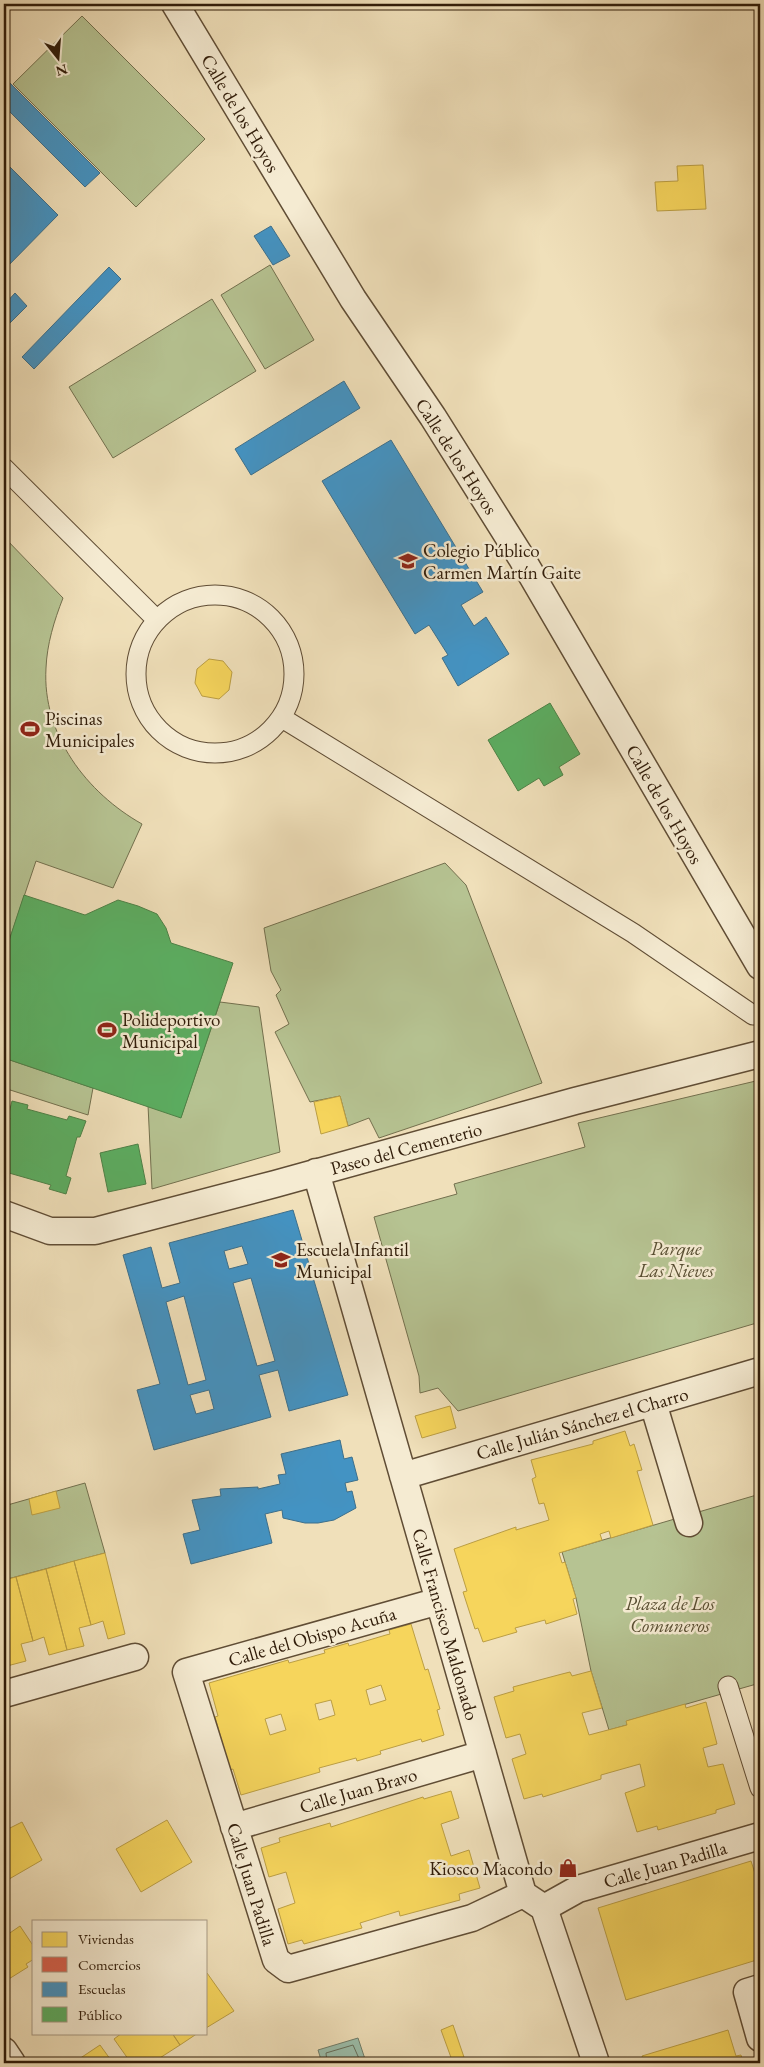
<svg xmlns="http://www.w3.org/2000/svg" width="764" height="2067" font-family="'EB Garamond',serif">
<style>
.green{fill:#b6c392;stroke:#73704e}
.water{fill:#9bbeab;stroke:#707d6a}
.homes{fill:#f6d55c;stroke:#bb9e43;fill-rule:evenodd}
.shops{fill:#d6604d;stroke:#a44c39}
.schools{fill:#4393c3;stroke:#3d6f8b;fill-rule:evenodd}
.public{fill:#5aae61;stroke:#4d8247}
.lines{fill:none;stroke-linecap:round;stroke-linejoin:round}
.shore{stroke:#666d5a;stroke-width:1}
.pedestrian-casing{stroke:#604d35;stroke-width:21}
.minor-casing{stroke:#604d35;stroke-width:29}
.pedestrian{stroke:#f5ebd2;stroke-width:19}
.minor{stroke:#f5ebd2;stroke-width:26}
.labels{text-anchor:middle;stroke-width:5;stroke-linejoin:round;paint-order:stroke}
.street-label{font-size:19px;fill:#301c09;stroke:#f5ebd2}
.poi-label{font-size:19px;fill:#301c09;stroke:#f5ebd2;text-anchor:start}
.park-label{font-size:19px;font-style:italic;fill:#584e32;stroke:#f5ebd2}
</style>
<rect width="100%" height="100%" fill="#f0e0ba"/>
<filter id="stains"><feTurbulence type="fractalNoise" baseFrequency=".004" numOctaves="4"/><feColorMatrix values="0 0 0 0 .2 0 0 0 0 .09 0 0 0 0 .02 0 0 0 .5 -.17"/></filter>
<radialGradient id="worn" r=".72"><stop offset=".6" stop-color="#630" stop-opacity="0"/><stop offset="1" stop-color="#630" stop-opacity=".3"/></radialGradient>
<path class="green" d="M 82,16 L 205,139 L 136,207 L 13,84 Z
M 270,265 L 314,340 L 265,369 L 221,295 Z
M 212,299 L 256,371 L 113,458 L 69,387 Z
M 4,537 L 63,598 C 54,621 47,644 46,668 C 42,735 87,793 142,824 L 113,888 L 36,861 L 4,956 Z
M 445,863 L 466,885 L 542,1083 L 379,1138 L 369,1118 L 348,1126 L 340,1096 L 310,1102 L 275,1032 L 289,1024 L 276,995 L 281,990 L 271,971 L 264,928 Z
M 220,1002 L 259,1007 L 280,1152 L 152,1189 L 148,1105 L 181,1117 Z
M 4,1058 L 93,1088 L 88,1115 L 4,1088 Z
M 760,1080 L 760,1322 L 458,1411 L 438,1388 L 420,1393 L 419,1376 L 374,1217 L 457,1194 L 454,1184 L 585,1147 L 578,1123 Z
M 85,1483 L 105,1553 L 4,1580 L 4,1506 Z
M 760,1494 L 760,1683 L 627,1721 L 627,1725 L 609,1730 L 591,1671 L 576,1598 L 562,1552 Z"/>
<path class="water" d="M 358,2038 L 366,2062 L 322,2063 L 318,2050 Z"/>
<path class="homes" d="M 703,165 L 706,209 L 657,211 L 655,182 L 678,181 L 677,166 Z
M 209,659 L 223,661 L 232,672 L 229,690 L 219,699 L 202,696 L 195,683 L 197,669 Z
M 340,1096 L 348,1126 L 321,1134 L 314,1102 Z
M 450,1406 L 456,1428 L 422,1438 L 415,1416 Z
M 625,1431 L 630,1446 L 634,1444 L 642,1470 L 637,1471 L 653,1525 L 611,1538 L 609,1531 L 600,1534 L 602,1540 L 559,1553 L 562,1563 L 565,1562 L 576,1598 L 573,1599 L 577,1614 L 546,1624 L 545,1620 L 515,1628 L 517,1632 L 483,1642 L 478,1628 L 475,1629 L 463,1592 L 467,1591 L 454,1549 L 516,1527 L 516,1530 L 549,1520 L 544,1503 L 539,1504 L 532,1479 L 536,1477 L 531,1460 L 593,1444 L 593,1441 Z
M 56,1491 L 60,1508 L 32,1515 L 29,1499 Z
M 105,1553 L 125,1634 L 108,1639 L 103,1621 L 91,1625 L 74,1561 Z
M 74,1561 L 91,1625 L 79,1628 L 84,1646 L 67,1650 L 46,1569 Z
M 46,1569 L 67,1650 L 49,1655 L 44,1637 L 33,1641 L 16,1577 Z
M 16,1577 L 33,1641 L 21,1644 L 26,1661 L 7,1666 L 4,1654 L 4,1580 Z
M 411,1624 L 425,1670 L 428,1669 L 440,1709 L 437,1710 L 444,1735 L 422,1742 L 421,1739 L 380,1751 L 381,1754 L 357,1761 L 356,1758 L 319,1768 L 320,1772 L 241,1795 L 233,1769 L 230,1770 L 215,1717 L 218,1716 L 209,1683 L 288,1660 L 289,1663 L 325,1653 L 324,1650 L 348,1643 L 349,1646 L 386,1635 L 390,1634 L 389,1630 ZM 381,1685 L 386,1700 L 370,1705 L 366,1690 ZM 331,1700 L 335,1715 L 319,1720 L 315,1704 ZM 281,1714 L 286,1730 L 270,1735 L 265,1719 Z
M 591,1671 L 602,1708 L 582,1713 L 589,1735 L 627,1725 L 626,1721 L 685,1704 L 686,1708 L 706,1702 L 717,1744 L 703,1748 L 708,1767 L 723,1764 L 735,1804 L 716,1810 L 716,1813 L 658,1830 L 657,1826 L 637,1832 L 625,1793 L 645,1786 L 640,1764 L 601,1775 L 601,1779 L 543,1797 L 542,1794 L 524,1799 L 512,1759 L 526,1754 L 520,1734 L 506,1738 L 494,1697 L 514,1691 L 513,1687 L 562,1674 L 570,1672 L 572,1676 Z
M 451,1791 L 459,1818 L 441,1824 L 451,1856 L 469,1850 L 480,1888 L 459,1894 L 460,1900 L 400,1916 L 399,1911 L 360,1923 L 362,1928 L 304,1944 L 302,1940 L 288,1944 L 278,1909 L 295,1903 L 286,1872 L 269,1877 L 261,1848 L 280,1842 L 279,1838 L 330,1823 L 331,1827 L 423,1797 L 424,1799 Z
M 167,1820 L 192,1862 L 141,1892 L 116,1849 Z
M 22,1822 L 42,1860 L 4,1882 L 4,1831 Z
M 751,1861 L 760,1889 L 760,1959 L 626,2000 L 598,1908 Z
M 20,1926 L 34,1947 L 34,1959 L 26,1964 L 28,1967 L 4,1982 L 4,1937 Z
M 207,1973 L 234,2011 L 206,2028 L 206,1973 Z
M 453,2025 L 466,2063 L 453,2063 L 441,2030 Z
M 728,2030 L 736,2056 L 741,2055 L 743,2063 L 738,2063 L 737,2058 L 731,2060 L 732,2063 L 645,2063 L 642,2056 Z
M 122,2033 L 172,2033 L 180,2045 L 152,2063 L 131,2063 L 114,2039 Z
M 172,2033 L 198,2033 L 180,2045 Z
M 100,2045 L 113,2063 L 73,2063 Z"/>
<path class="shops" d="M 572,1861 L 575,1872 L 565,1876 L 561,1865 Z"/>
<path class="schools" d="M 4,77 L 100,173 L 85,187 L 4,106 Z
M 4,161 L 58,215 L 4,270 Z
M 271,226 L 290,256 L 273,265 L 254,236 Z
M 109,267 L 121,279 L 34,369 L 22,357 Z
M 15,293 L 27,306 L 4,329 L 4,305 Z
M 344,381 L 360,408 L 251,475 L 235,449 Z
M 391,440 L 483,592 L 461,605 L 474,626 L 486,617 L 509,654 L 458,686 L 442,658 L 448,655 L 429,625 L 415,634 L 322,481 Z
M 293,1210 L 348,1395 L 289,1411 L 278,1370 L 259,1375 L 271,1417 L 154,1450 L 137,1390 L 160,1384 L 123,1255 L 151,1247 L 162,1288 L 180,1283 L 169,1243 ZM 242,1246 L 248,1264 L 229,1269 L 224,1251 ZM 251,1278 L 275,1361 L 257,1366 L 233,1283 ZM 184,1296 L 206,1380 L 188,1385 L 166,1302 ZM 209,1390 L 214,1409 L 196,1414 L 190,1395 Z
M 340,1440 L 344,1459 L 352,1457 L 358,1480 L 345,1483 L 347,1492 L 352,1491 L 356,1508 L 334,1520 L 318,1523 L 305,1523 L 283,1518 L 282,1510 L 265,1514 L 272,1543 L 191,1564 L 183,1534 L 200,1530 L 192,1500 L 221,1496 L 220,1489 L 258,1487 L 258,1489 L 280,1484 L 278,1475 L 286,1474 L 281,1454 Z"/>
<path class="public" d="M 550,703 L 580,754 L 559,767 L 563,775 L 544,786 L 539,778 L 518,791 L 488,740 Z
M 24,895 L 85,915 L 118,900 L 138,906 L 157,914 L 166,928 L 171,943 L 233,963 L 181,1118 L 4,1058 L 4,956 Z
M 12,1101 L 28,1105 L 27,1109 L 67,1120 L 69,1116 L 86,1121 L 80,1137 L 77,1137 L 66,1176 L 71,1178 L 66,1194 L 49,1189 L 51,1185 L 9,1173 L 8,1178 L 4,1177 L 4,1143 L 10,1118 L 8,1117 Z
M 138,1144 L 146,1184 L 108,1192 L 100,1153 Z"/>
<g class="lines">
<path class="shore" d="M 327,2063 L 326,2053 L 353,2045 L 361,2063"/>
<g class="pedestrian-casing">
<path id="pedestrian" d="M 4,468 L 157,620
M136 674a79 79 0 1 1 158 0a79 79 0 1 1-158 0Z
M 282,718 L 633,933 L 753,1015
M 728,1686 L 760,1788"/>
</g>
<g class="minor-casing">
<path id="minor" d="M 175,4 L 353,299 L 433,417 L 521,557 L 760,966
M 316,1172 L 523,1894 L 544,1908 L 596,2063
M 4,1214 L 50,1231 L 95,1231 L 275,1184 L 575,1101 L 760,1054
M 653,1403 L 689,1523
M 403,1476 L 760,1371
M 439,1601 L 186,1672 L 276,1960 L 288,1969 L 472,1918 L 523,1894
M 4,1694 L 135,1657
M 234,1827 L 483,1754
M 544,1908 L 578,1889 L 760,1836
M 760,1988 L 747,1992 L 760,2038
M 4,2051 L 12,2063"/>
</g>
<use href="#pedestrian" class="pedestrian"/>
<use href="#minor" class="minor"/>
</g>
<defs>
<g id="school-bare" transform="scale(1.5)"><path d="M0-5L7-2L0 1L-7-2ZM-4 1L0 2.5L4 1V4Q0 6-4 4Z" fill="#8f2418" stroke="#f5ebd2" stroke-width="2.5" paint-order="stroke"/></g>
<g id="stadium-bare" transform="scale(1.5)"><path d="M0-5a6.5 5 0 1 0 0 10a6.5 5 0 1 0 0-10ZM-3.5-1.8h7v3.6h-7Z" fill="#8f2418" stroke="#f5ebd2" stroke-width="2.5" paint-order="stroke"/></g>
<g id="shop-bare" transform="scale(1.5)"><path d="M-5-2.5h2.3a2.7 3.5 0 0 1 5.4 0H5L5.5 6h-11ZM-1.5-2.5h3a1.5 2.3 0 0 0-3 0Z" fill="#8f2418" stroke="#f5ebd2" stroke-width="2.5" paint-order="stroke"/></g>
</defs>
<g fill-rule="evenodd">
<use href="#school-bare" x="408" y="561"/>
<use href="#stadium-bare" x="30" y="729"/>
<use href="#stadium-bare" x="107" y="1030"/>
<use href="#school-bare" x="281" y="1260"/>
<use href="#shop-bare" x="568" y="1868"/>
</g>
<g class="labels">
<g class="street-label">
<text transform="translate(241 113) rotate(59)" y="7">Calle de los Hoyos</text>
<text transform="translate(457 456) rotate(57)" y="7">Calle de los Hoyos</text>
<text transform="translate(665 804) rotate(60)" y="7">Calle de los Hoyos</text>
<text transform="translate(406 1148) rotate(-15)" y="7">Paseo del Cementerio</text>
<text transform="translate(582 1423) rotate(-16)" y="7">Calle Julián Sánchez el Charro</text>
<text transform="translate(446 1624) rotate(74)" y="7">Calle Francisco Maldonado</text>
<text transform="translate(312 1636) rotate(-16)" y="7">Calle del Obispo Acuña</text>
<text transform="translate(358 1790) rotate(-16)" y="7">Calle Juan Bravo</text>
<text transform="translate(665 1864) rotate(-16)" y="7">Calle Juan Padilla</text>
<text transform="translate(252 1884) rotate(73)" y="7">Calle Juan Padilla</text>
</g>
<g class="poi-label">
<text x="423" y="557">Colegio Público<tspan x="423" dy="22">Carmen Martín Gaite</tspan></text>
<text x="45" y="725">Piscinas<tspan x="45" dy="22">Municipales</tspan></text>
<text x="122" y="1026">Polideportivo<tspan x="122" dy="22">Municipal</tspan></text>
<text x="296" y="1256">Escuela Infantil<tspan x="296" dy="22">Municipal</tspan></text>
<text x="553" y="1875" text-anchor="end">Kiosco Macondo</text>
</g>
<g class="park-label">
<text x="676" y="1255">Parque<tspan x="676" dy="22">Las Nieves</tspan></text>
<text x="670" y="1610">Plaza de Los<tspan x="670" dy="22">Comuneros</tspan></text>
</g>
</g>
<rect width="764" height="2067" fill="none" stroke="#f0e0ba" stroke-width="20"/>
<rect x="5" y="5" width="754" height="2057" fill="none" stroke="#301c09" stroke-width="2.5"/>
<rect x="10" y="10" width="744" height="2047" fill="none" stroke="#301c09"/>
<rect x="32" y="1920" width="175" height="115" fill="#f5ebd2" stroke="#a69882"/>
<rect x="42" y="1932" width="25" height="15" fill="#f6d55c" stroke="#a69882"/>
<text x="78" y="1944" font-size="15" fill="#301c09">Viviendas</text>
<rect x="42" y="1957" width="25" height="15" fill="#d6604d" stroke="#a69882"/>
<text x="78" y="1970" font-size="15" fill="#301c09">Comercios</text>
<rect x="42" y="1982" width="25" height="15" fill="#4393c3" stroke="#a69882"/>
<text x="78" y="1994" font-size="15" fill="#301c09">Escuelas</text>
<rect x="42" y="2007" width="25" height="15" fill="#5aae61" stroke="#a69882"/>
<text x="78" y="2020" font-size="15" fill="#301c09">Público</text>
<g transform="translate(58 58) rotate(163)" stroke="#f5ebd2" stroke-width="4" paint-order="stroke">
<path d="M0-4L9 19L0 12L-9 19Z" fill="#301c09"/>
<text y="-8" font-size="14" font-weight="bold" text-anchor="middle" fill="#301c09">N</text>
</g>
<rect width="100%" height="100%" filter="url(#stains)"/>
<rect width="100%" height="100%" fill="url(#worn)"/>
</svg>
